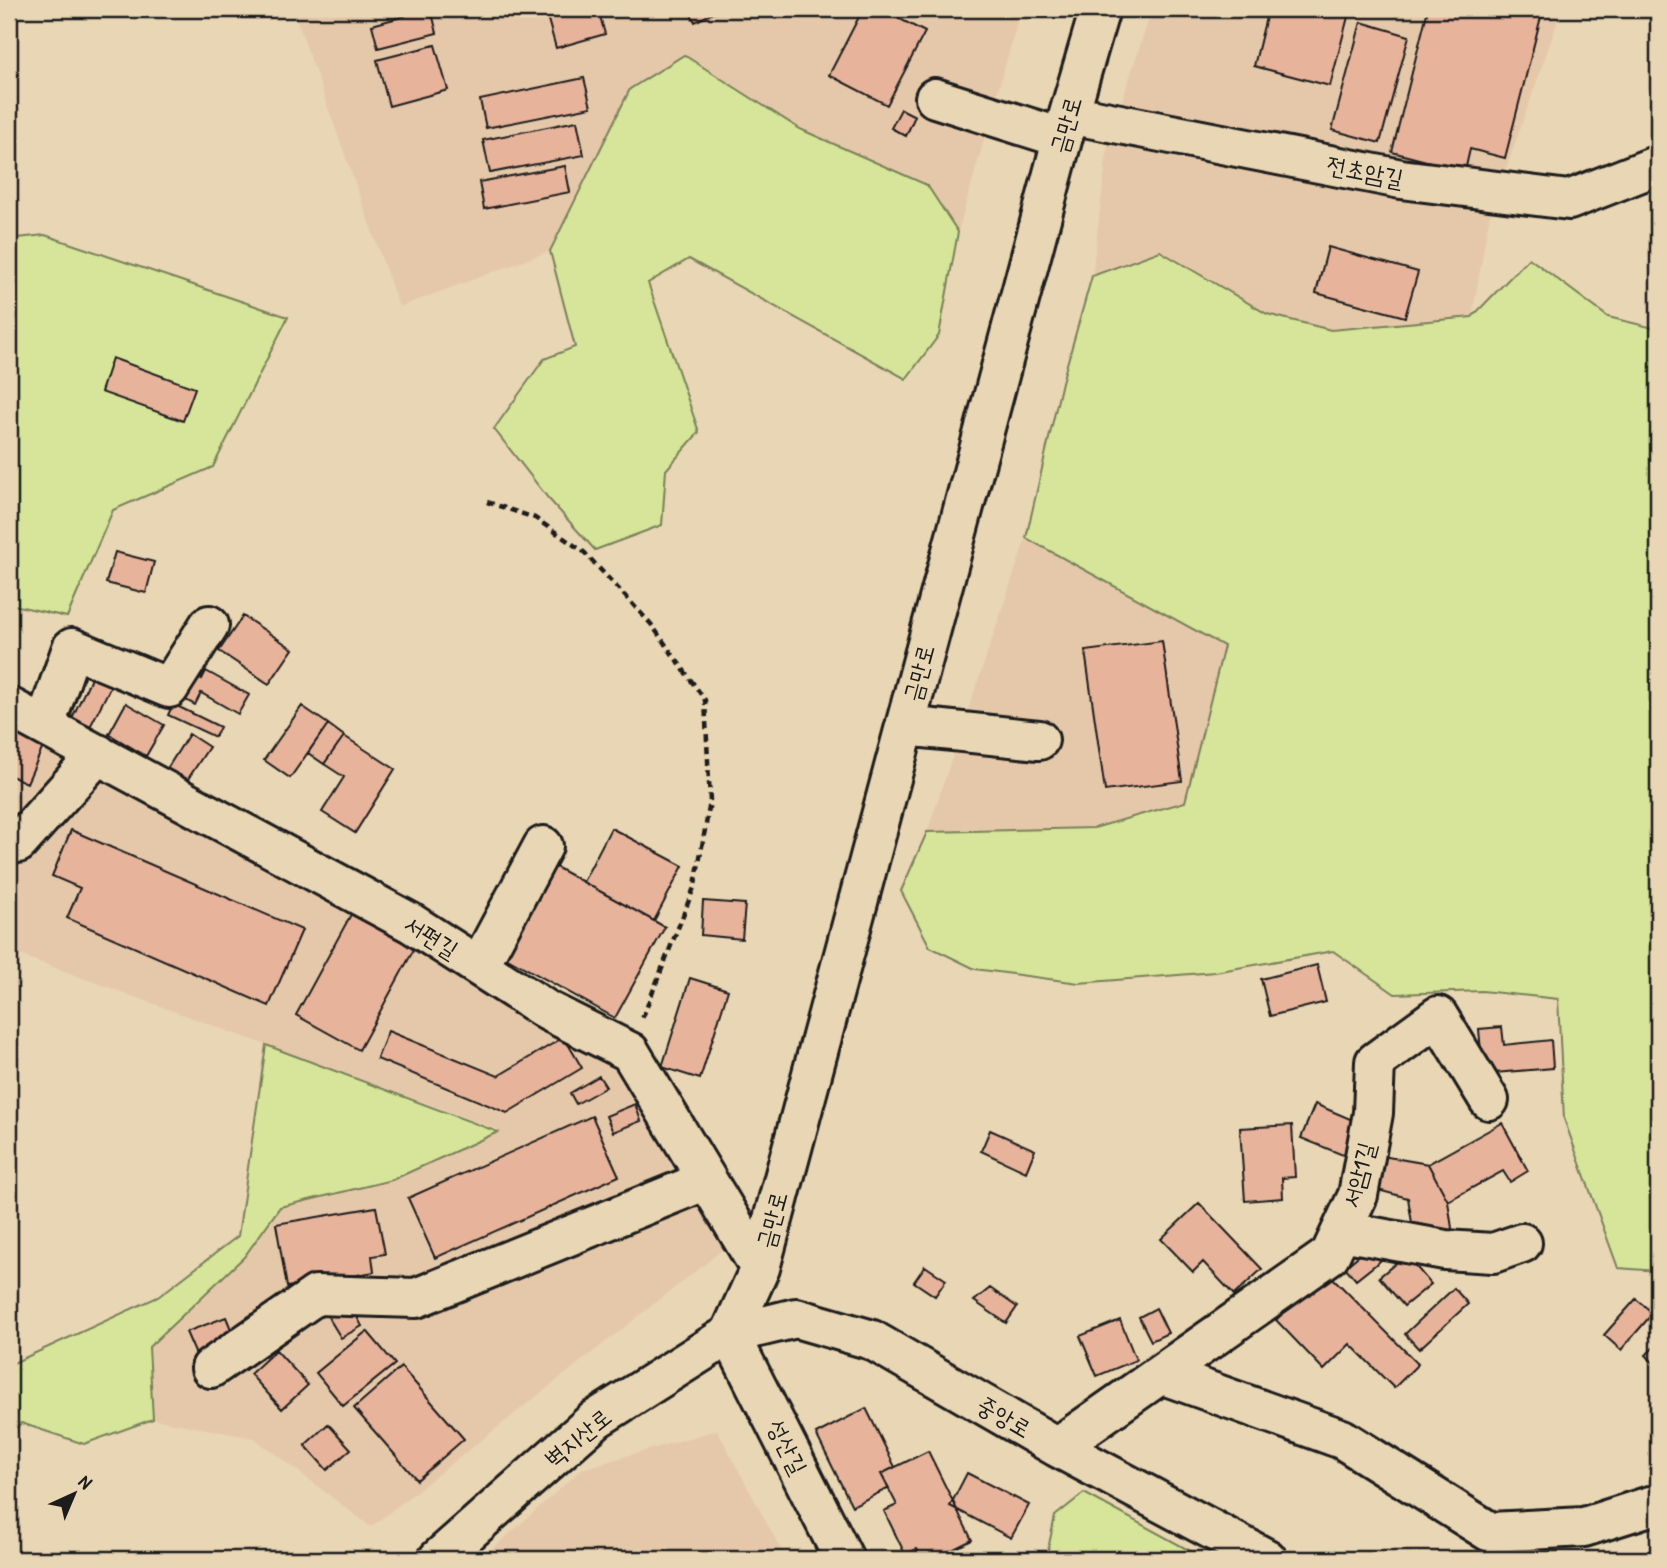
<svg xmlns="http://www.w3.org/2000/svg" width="1667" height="1568" font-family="'Patrick Hand','Poor Story',sans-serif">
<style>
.built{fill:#e5c8a9}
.green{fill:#d6e599;stroke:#79805a;stroke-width:2}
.building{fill:#e8b39b;stroke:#1c1c1c;stroke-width:2}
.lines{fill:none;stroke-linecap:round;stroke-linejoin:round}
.minor-casing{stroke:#1c1c1c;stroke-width:44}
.path{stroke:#1c1c1c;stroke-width:4.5;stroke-dasharray:7 5;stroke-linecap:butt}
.minor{stroke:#e9d6b4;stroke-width:38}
.labels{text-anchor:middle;stroke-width:6;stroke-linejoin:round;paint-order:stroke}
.street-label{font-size:24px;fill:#1c1c1c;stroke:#e9d6b4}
</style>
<rect width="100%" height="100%" fill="#e9d6b4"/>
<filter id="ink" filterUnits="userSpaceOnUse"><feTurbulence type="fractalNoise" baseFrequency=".0143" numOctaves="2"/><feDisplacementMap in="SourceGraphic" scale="14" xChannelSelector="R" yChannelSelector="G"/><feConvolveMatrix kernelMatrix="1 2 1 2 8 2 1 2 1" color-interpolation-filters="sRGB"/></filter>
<g filter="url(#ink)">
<path class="built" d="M 293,9 L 1021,9 L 958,232 L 927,185 L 800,129 L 684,55 L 630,89 L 550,251 L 399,307 Z
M 1152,9 L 1562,9 L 1489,218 L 1472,317 L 1331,330 L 1267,314 L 1160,252 L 1092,276 L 1108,144 Z
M 1026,538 L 1225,646 L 1185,802 L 1094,828 L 927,832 Z
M 9,731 L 113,780 L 306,885 L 609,1057 L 725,1248 L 371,1527 L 254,1438 L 153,1419 L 148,1347 L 280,1207 L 392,1180 L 499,1130 L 9,951 Z
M 717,1430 L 786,1559 L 481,1559 L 582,1469 Z"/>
<path class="green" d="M 684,55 L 800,129 L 927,185 L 958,232 L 939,335 L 906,379 L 689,259 L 648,283 L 699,432 L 666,470 L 662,525 L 595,550 L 548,498 L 494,429 L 544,359 L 575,347 L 550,251 L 630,89 Z
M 45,235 L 288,317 L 213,467 L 113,510 L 67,617 L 9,604 L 9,239 Z
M 1160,251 L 1267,314 L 1331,330 L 1472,317 L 1529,258 L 1608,317 L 1658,329 L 1658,1271 L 1618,1268 L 1564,1119 L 1558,999 L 1482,991 L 1395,994 L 1333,951 L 1215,972 L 1079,983 L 975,969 L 930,947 L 901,891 L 927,832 L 1094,828 L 1185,802 L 1224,646 L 1026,538 L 1062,382 L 1092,276 Z
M 266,1045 L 498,1132 L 392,1180 L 280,1207 L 244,1257 L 149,1347 L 153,1419 L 84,1444 L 21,1423 L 9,1436 L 9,1365 L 158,1297 L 238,1236 Z
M 1084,1493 L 1205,1559 L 1046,1559 L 1055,1516 Z"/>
<path class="building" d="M 403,9 L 431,9 L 437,33 L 378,48 L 372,25 L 405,16 Z
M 545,9 L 598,9 L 605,34 L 556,48 Z
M 688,9 L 721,9 L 695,22 Z
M 863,9 L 881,9 L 925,32 L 887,105 L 829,75 Z
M 1268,9 L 1350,9 L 1330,86 L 1254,66 Z
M 1428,9 L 1543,9 L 1505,158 L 1470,149 L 1465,171 L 1392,152 Z
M 1361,22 L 1409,36 L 1380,143 L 1332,130 Z
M 435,45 L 448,90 L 389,106 L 377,60 Z
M 584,78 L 591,107 L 486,128 L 480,100 Z
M 901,109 L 915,116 L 906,136 L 891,128 Z
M 577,121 L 584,155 L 490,173 L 483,140 Z
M 565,166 L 570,192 L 484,209 L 479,182 Z
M 1328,247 L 1418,272 L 1405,317 L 1316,293 Z
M 112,358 L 195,388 L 183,421 L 101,392 Z
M 115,552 L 154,562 L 146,593 L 106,583 Z
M 243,616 L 293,649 L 269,684 L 219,651 Z
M 1162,641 L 1182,781 L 1105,791 L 1085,651 Z
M 206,671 L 249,695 L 238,714 L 201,693 L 195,705 L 180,697 L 193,674 L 202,679 Z
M 92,676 L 111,686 L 90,727 L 72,718 Z
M 126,703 L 164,725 L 146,756 L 109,734 Z
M 173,704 L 220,727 L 215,737 L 168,715 Z
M 302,706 L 328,724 L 290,778 L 264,760 Z
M 328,724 L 344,736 L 324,764 L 308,753 Z
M 9,731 L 43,747 L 27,783 L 9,775 Z
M 189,734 L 209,747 L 184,785 L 165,772 Z
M 344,736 L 395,769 L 355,833 L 322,812 L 344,777 L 324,764 Z
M 611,828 L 683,866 L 654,921 L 583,882 Z
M 71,830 L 302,930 L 269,1006 L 67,918 L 80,888 L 52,876 Z
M 554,866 L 665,927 L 615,1018 L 504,956 Z
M 703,901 L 745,904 L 742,939 L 701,935 Z
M 355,907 L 418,942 L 359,1050 L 296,1015 Z
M 1317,965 L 1326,1002 L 1270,1016 L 1261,979 Z
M 690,978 L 728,990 L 700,1079 L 662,1067 Z
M 1502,1027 L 1504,1045 L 1551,1040 L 1553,1068 L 1483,1074 L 1479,1029 Z
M 388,1031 L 498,1076 L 564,1037 L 582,1068 L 507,1113 L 377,1059 Z
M 599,1076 L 606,1087 L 576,1104 L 570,1093 Z
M 635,1104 L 641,1121 L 613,1132 L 606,1116 Z
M 1315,1104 L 1362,1124 L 1348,1157 L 1301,1138 Z
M 592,1116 L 619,1176 L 435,1258 L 408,1198 Z
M 1502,1123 L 1528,1171 L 1510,1182 L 1503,1171 L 1448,1201 L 1428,1164 Z
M 1292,1125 L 1295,1177 L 1282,1178 L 1283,1198 L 1245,1201 L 1240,1128 Z
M 990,1130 L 1035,1150 L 1026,1172 L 981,1151 Z
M 1382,1156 L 1428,1164 L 1448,1201 L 1453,1235 L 1414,1235 L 1408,1198 L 1378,1190 Z
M 1199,1203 L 1262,1269 L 1234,1295 L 1203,1262 L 1193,1272 L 1161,1239 Z
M 376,1207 L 385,1254 L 372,1256 L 374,1272 L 287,1287 L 276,1224 Z
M 1374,1243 L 1385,1257 L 1356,1280 L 1345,1267 Z
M 1406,1255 L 1431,1284 L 1404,1306 L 1379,1277 Z
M 925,1266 L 946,1280 L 935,1296 L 914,1282 Z
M 1326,1271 L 1418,1364 L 1394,1388 L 1350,1344 L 1324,1370 L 1276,1320 Z
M 990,1288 L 1017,1307 L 1006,1323 L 974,1301 Z
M 1454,1288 L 1468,1304 L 1419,1349 L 1405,1334 Z
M 1636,1299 L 1653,1313 L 1621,1350 L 1604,1335 Z
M 349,1302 L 362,1326 L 341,1338 L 327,1315 Z
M 1156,1308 L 1168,1333 L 1151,1341 L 1139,1317 Z
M 226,1317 L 235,1339 L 196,1355 L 186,1332 Z
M 1120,1320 L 1136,1360 L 1097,1376 L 1080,1336 Z
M 367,1331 L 395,1364 L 343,1406 L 316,1373 Z
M 1658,1343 L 1658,1368 L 1646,1355 Z
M 276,1350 L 308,1385 L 282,1409 L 250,1374 Z
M 401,1367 L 464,1439 L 417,1480 L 354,1408 Z
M 866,1408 L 895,1467 L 881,1474 L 889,1488 L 852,1506 L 816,1434 Z
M 328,1424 L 351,1449 L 327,1470 L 305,1445 Z
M 928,1451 L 972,1540 L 934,1559 L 922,1559 L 917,1549 L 905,1554 L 884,1511 L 897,1505 L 881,1474 Z
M 967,1473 L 1029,1505 L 1011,1538 L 950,1506 Z"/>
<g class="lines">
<g class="minor-casing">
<path id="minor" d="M 935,98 L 1062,138
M 1069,114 L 1401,179 L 1569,200 L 1658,165
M 9,707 L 411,923 L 548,1011 L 630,1052 L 760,1268
M 45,725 L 72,648 L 169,688 L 209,625
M 905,726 L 1039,740
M 18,843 L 98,754
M 479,966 L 543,846
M 1342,1231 L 1445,1250 L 1493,1253 L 1522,1243
M 730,1334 L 760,1268 L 1069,114 L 1100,9
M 730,1334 L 844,1559
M 211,1368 L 316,1295 L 416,1298 L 707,1180
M 1161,1374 L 1342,1439 L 1490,1532 L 1584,1527 L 1650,1506
M 1057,1447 L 1330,1255 L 1358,1195 L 1373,1113 L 1375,1062 L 1438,1016 L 1489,1100
M 438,1559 L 596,1419 L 730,1334 L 796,1318 L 872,1340 L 1057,1447 L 1267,1559"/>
</g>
<path class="path" d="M 487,502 L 535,518 L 584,552 L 651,624 L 705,700 L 710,802 L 695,885 L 642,1019"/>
<use href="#minor" class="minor"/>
</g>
</g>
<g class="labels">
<g class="street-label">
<text transform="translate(1066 125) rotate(-74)" y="8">금만로</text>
<text transform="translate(1365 172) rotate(11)" y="8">전초암길</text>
<text transform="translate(919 673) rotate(-75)" y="8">금만로</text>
<text transform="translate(431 937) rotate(32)" y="8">서편길</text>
<text transform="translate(1359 1175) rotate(-75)" y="8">서암1길</text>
<text transform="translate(772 1220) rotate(-75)" y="8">금만로</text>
<text transform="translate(1004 1417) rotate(30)" y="8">중앙로</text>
<text transform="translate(578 1438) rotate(-39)" y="8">벽지산로</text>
<text transform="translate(787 1447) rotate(63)" y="8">성산길</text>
</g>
</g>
<rect width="1667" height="1568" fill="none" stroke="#e9d6b4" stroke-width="35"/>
<rect x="18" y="18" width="1632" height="1533" fill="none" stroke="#1c1c1c" stroke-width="2.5" filter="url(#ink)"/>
<g transform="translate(74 1494) rotate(44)" stroke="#e9d6b4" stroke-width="5" paint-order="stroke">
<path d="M0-5L12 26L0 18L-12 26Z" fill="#1c1c1c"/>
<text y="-10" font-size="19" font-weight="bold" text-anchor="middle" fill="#1c1c1c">N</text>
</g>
</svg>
